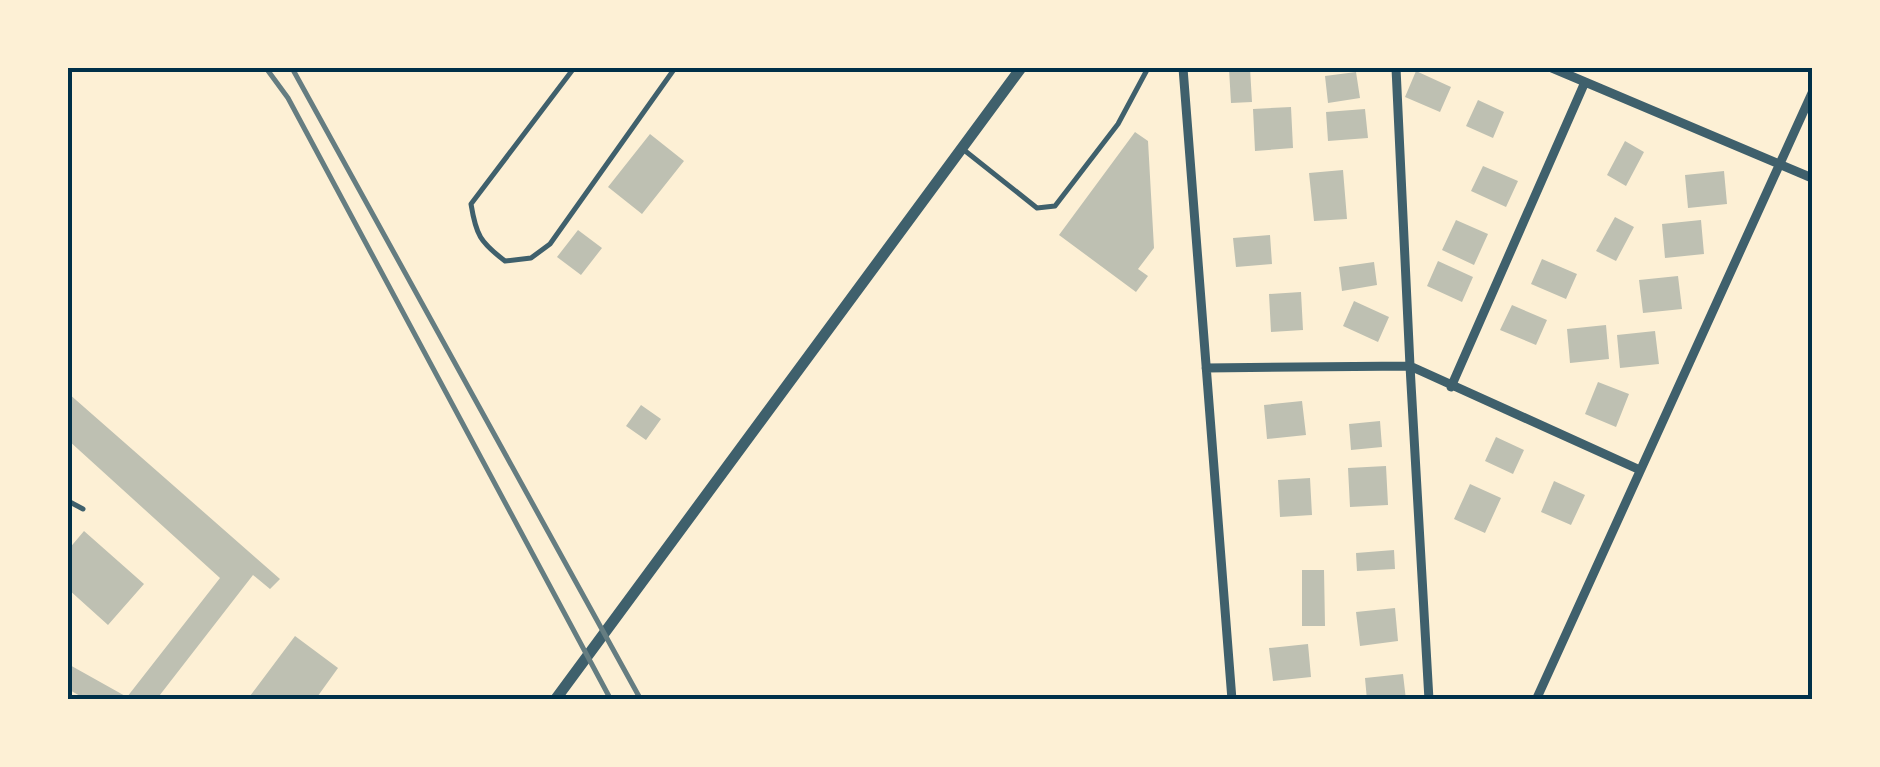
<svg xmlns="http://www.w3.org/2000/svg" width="1880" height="767" font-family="Inter,sans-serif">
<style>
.building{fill:#bec0b2}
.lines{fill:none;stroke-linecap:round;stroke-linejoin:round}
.service{stroke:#3f606c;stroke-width:5}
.minor{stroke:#3f606c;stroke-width:9}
.tertiary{stroke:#3f606c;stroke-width:11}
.rail{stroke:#657d81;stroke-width:5}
.neatline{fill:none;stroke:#003049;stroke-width:4}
</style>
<rect width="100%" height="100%" fill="#fdf0d5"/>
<path class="building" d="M 1250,68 L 1252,102 L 1231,103 L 1229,69 Z
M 1416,71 L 1451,87 L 1440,112 L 1405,97 Z
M 1356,72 L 1360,98 L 1328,103 L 1325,76 Z
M 1478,100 L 1504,112 L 1493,138 L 1466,126 Z
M 1291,107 L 1293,148 L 1255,151 L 1253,109 Z
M 1365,109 L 1368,138 L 1328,141 L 1326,112 Z
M 1135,132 L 1148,141 L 1154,248 L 1138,269 L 1148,276 L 1136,292 L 1059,235 Z
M 650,134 L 684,161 L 642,214 L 608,187 Z
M 1625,141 L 1644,152 L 1626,186 L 1607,175 Z
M 1483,166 L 1518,181 L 1506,207 L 1471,191 Z
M 1343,170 L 1347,219 L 1314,221 L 1309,173 Z
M 1724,171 L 1727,204 L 1688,208 L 1685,175 Z
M 1615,217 L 1634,227 L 1616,261 L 1596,251 Z
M 1456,220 L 1488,234 L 1474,265 L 1442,250 Z
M 1701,220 L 1704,254 L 1665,258 L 1662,224 Z
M 578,230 L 602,248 L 581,275 L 557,257 Z
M 1270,235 L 1272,264 L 1236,267 L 1233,238 Z
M 1542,259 L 1577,274 L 1566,299 L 1531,284 Z
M 1438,261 L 1473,277 L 1462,302 L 1427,286 Z
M 1374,262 L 1377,285 L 1342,291 L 1339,267 Z
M 1678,276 L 1682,309 L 1643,313 L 1639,280 Z
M 1301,292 L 1303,330 L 1271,332 L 1269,294 Z
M 1354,301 L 1389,317 L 1378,342 L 1343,326 Z
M 1512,305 L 1547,320 L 1536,345 L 1500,330 Z
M 1606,325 L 1609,359 L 1570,363 L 1567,329 Z
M 1655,331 L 1659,364 L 1620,368 L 1617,335 Z
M 1598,382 L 1629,394 L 1616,427 L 1585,414 Z
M 68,393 L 280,579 L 270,589 L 253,575 L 156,700 L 87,700 L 68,689 L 68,664 L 127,697 L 220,578 L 68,440 Z
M 1302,401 L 1306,435 L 1267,439 L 1264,405 Z
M 641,405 L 661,419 L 646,440 L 626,426 Z
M 1380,421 L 1382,447 L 1351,450 L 1349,424 Z
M 1496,437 L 1524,450 L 1513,474 L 1485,461 Z
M 1386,466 L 1388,505 L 1350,507 L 1348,468 Z
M 1310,478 L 1312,515 L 1280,517 L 1278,480 Z
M 1554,481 L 1585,495 L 1571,525 L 1541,512 Z
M 1470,484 L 1501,498 L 1485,533 L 1454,519 Z
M 84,531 L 144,584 L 108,625 L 68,589 L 68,550 Z
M 1394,550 L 1395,569 L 1357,571 L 1356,553 Z
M 1302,570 L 1324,570 L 1325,626 L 1302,626 Z
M 1395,608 L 1398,641 L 1360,646 L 1356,612 Z
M 295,636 L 338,668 L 315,700 L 247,700 Z
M 1308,644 L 1311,677 L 1273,681 L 1269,648 Z
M 1403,674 L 1406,700 L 1367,700 L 1365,678 Z"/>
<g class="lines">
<path class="service" d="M 574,68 L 471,204 C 476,235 480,242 505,261 L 531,258 L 550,244 L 675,68
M 964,150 L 1037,208 L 1055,206 L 1118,124 L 1148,68
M 68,501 L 83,509"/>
<path class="minor" d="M 1183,68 L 1232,700
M 1396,68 L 1410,366 L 1429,700
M 1552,68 L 1812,178
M 1206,368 L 1410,366 L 1640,470
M 1451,387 L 1585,82
M 1536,700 L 1812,93"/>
<path class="tertiary" d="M 555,700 L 1021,68"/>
<path class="rail" d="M 266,68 L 288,98 L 611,700
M 292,68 L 641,700"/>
</g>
<rect width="1880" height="767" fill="none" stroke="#fdf0d5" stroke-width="140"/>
<rect x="70" y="70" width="1740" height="627" class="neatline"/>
</svg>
